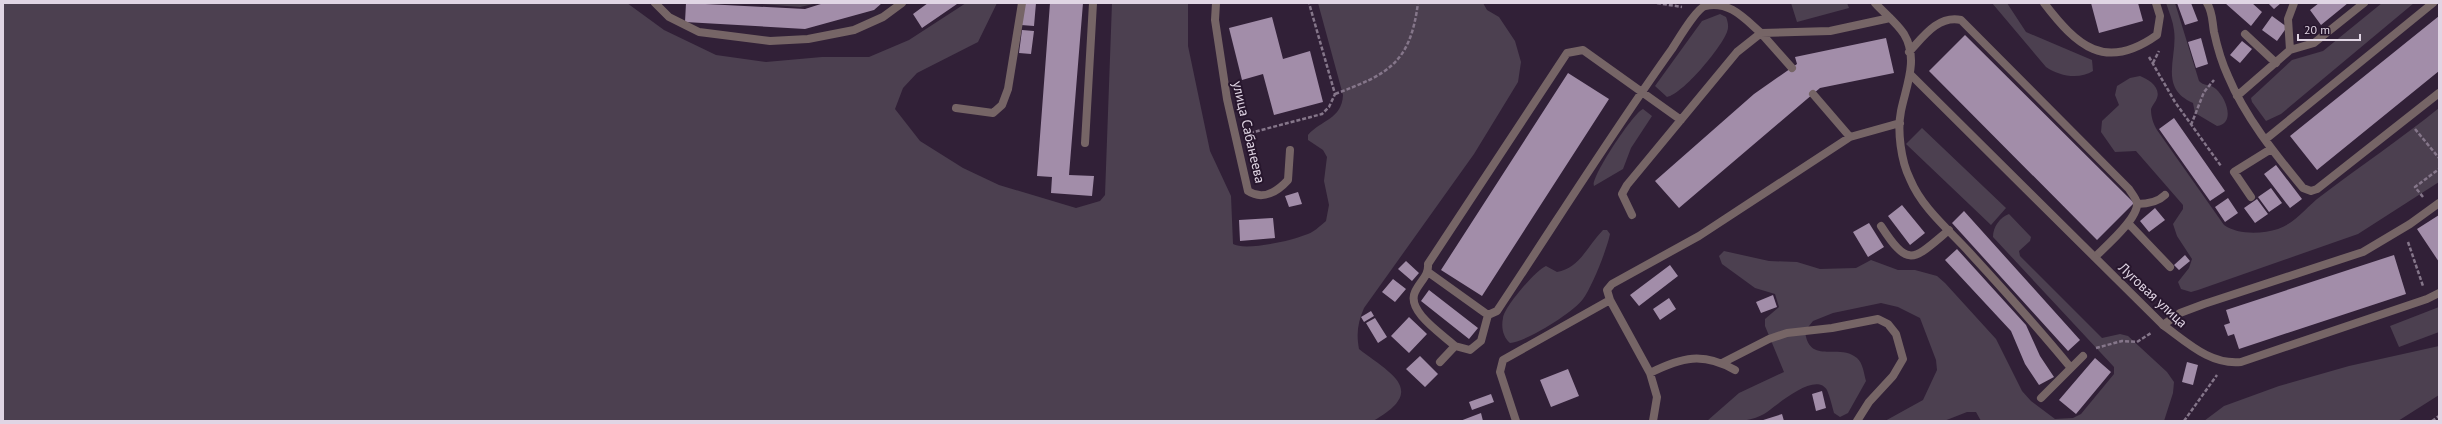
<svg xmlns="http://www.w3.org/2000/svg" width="2442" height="424" font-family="'PT Sans',sans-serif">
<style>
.green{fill:#4c4050}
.building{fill:#a28da9}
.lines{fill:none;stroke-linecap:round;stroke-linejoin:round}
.path{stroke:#85768a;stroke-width:2.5;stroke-dasharray:4 2;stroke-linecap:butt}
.lane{stroke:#766566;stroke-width:8}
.street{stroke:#766566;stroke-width:8}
.labels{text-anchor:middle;stroke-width:4;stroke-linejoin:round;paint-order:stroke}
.street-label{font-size:14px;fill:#e0d5e4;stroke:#27162d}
</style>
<rect width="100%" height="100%" fill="#312037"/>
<path class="green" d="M 3,3 L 627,3 L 664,30 L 716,55 L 766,62 L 822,57 L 869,57 L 909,40 L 966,3 L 997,3 L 978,42 L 917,73 L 903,88 L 895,109 L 920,141 L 963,168 L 999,185 L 1076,208 L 1100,201 L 1105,195 L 1112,3 L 1188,3 L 1188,46 L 1210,151 L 1231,196 L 1233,244 C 1245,251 1291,241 1305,235 C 1313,233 1320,226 1326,221 L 1329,205 L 1324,181 L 1327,157 L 1323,150 L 1308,140 L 1308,135 C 1321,120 1342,119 1343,95 L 1318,3 L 1483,3 L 1487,10 L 1499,17 L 1515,41 L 1521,62 L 1518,82 L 1474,154 L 1364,308 C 1358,322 1356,333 1359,349 C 1391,374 1428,390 1373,421 L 3,421 Z
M 751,3 L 818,3 L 800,7 Z
M 1791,3 L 1847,3 L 1849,8 L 1797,22 Z
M 1992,3 L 2007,3 L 2026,32 L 2092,60 L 2093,71 C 2079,80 2059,76 2046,67 Z
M 2166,3 L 2175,3 L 2199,81 C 2203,86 2211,84 2216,89 C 2226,98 2236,123 2217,126 L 2195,113 L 2193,103 C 2158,88 2178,57 2174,30 C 2173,21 2169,12 2166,3 Z
M 2382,3 L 2414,3 L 2281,114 L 2266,121 L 2252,102 L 2251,98 L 2292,60 L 2323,51 Z
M 1720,14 L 1726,17 C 1728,22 1729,27 1727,32 C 1721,48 1683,94 1667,97 L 1655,86 L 1702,21 Z
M 2140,76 C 2148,79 2161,87 2157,98 C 2156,102 2152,105 2151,109 C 2151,117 2153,123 2157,130 L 2224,225 C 2238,235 2262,234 2278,229 C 2297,222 2306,207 2321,196 C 2360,166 2401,139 2439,108 L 2439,182 L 2358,234 L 2198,290 L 2191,292 L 2181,289 L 2178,282 L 2189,268 L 2192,259 L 2177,236 L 2173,224 L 2183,209 L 2183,205 L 2136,151 L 2115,152 L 2101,132 L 2102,121 L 2119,105 L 2115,95 L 2117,86 L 2130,78 Z
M 1643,109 L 1652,116 L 1631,148 L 1623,169 L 1594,186 C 1590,178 1634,112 1643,109 Z
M 1922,128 L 2006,208 L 1991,225 L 1906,144 Z
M 2009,214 L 2031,237 L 2030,241 L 2019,251 L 2020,256 L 2102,338 L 2120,334 L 2128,336 L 2167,372 L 2174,382 L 2173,393 L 2164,421 L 1981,421 L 1976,412 L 1967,412 L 1944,421 L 1885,421 L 1923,400 L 1937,370 L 1936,360 L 1920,318 L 1898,307 L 1881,303 L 1833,313 L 1813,321 L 1805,331 C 1809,366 1839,342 1857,358 C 1863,363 1864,374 1866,381 L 1848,413 L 1840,417 L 1834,413 C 1832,406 1830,397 1827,390 C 1815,370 1774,408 1764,414 C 1747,424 1725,421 1707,421 L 1739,393 L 1784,372 L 1765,326 L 1765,319 L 1779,307 L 1775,294 L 1755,288 L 1722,264 L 1719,256 L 1724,251 L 1769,261 L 1797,262 L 1820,269 L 1856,268 L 1871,260 L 1898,270 L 1915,270 L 1937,276 L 1945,283 L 1996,339 L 2022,391 L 2031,401 L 2055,419 L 2073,418 L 2081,414 L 2114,374 L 2114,367 L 1993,237 C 1993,227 2000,217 2009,214 Z
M 1603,230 L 1607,230 L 1610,234 C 1607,249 1592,287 1583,299 C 1574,312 1526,342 1510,343 C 1503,337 1501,327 1503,318 C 1504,307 1536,270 1546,266 L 1557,272 C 1580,268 1588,245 1603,230 Z
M 2439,307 L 2439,332 L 2399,347 L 2390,326 Z
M 2439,346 L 2439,395 L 2398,421 L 2204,421 L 2224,406 L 2279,386 L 2349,366 Z"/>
<path class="building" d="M 686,3 L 805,9 L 824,3 L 882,3 L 874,10 L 805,29 L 685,22 Z
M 928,3 L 957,3 L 957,4 L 922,28 L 913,14 Z
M 1024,3 L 1036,3 L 1034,26 L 1021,25 Z
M 1050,3 L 1083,3 L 1069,175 L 1094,176 L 1092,196 L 1051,193 L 1052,177 L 1037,176 Z
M 2091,3 L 2138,3 L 2143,21 L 2099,33 Z
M 2177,3 L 2191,3 L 2198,21 L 2185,25 Z
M 2225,3 L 2252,3 L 2262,12 L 2251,26 Z
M 2268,3 L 2281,3 L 2274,9 Z
M 2319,3 L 2348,3 L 2321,25 L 2310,10 Z
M 2272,16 L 2287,27 L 2277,41 L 2262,30 Z
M 2439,16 L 2439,71 L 2317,170 L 2290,136 Z
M 1272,17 L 1283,59 L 1310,51 L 1323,102 L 1274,115 L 1263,74 L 1242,80 L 1229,28 Z
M 1022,30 L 1034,31 L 1031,54 L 1019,53 Z
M 1965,35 L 2134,203 L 2097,240 L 1929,71 Z
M 1886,38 L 1894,73 L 1820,88 L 1679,208 L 1655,181 L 1754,94 L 1797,64 L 1795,57 Z
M 2201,38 L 2208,64 L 2196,68 L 2188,42 Z
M 2242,41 L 2252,49 L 2240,63 L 2230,55 Z
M 1568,73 L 1609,99 L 1482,296 L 1441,270 Z
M 2174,118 L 2225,191 L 2210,201 L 2159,129 Z
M 2276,165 L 2302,199 L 2290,208 L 2264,174 Z
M 2271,188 L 2282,203 L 2269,212 L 2258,197 Z
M 1298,192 L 1302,204 L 1289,207 L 1285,196 Z
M 2228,198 L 2238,213 L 2225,222 L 2215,207 Z
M 2257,199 L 2268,214 L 2255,223 L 2244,208 Z
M 1902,205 L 1925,233 L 1910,245 L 1888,216 Z
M 2155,208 L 2165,220 L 2149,232 L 2140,221 Z
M 1964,211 L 2080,340 L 2068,351 L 1952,223 Z
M 2439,215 L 2439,262 L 2417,229 Z
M 1273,218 L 1275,238 L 1240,241 L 1239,220 Z
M 1869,223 L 1884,247 L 1868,257 L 1853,232 Z
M 1957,249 L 2026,325 L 2040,356 L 2054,377 L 2039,385 L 2025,364 L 2011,331 L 1945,260 Z
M 2185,255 L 2190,261 L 2179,270 L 2174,265 Z
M 2394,255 L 2406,294 L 2239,349 L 2234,334 L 2228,336 L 2224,325 L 2230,323 L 2226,310 Z
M 1406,261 L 1419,273 L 1412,281 L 1398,269 Z
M 1670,265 L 1678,276 L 1639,306 L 1630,295 Z
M 1393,279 L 1406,289 L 1395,302 L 1382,292 Z
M 1429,290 L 1478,328 L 1469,339 L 1421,301 Z
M 1773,295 L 1777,307 L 1761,313 L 1756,302 Z
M 1669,298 L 1676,309 L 1660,320 L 1653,309 Z
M 1371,311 L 1374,316 L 1364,322 L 1361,317 Z
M 1409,317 L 1427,334 L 1409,353 L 1391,336 Z
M 1375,318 L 1387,337 L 1378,343 L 1366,323 Z
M 1420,356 L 1438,374 L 1425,387 L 1406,369 Z
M 2095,358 L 2111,372 L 2076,414 L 2059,400 Z
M 2187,362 L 2198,365 L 2193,385 L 2182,382 Z
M 1568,369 L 1579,396 L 1551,407 L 1540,380 Z
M 1822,391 L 1826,408 L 1816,411 L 1812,394 Z
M 1491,394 L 1494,402 L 1472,410 L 1469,402 Z
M 1481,413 L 1483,421 L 1460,421 Z
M 1782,414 L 1784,421 L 1760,421 Z"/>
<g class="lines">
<path class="path" d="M 1657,3 L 1682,7
M 2149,57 L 2175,102 L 2221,166
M 2153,63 L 2159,51
M 1335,94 C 1388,74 1410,64 1418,3
M 2191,125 L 2204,92 L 2214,80
M 2415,129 L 2439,158
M 1250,133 L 1322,114 L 1329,107 L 1335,94 L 1309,3
M 2423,197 L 2415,187 L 2439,169
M 2408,242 L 2423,286
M 2096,348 L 2122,341 L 2137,342 L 2151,333
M 2184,421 L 2217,375
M 2432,421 L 2439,416"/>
<path class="lane" d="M 1875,3 C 1884,13 1896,22 1904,34 C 1919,59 1906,86 1901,111 C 1897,131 1901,161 1910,179 C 1922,208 1948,229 1969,252 C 2004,290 2038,328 2071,368
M 2044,3 C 2077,46 2105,72 2157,35 L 2160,16 L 2156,3
M 2207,3 C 2213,13 2212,21 2214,32 C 2217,46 2222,63 2228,76 C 2245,117 2275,154 2303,188 L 2311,191 L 2317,189 L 2439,93
M 2245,34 L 2276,63
M 2290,50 L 2314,43 L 2364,3
M 1909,52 C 1923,37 1938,15 1961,20 L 2129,189 C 2132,194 2136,198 2137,203 C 2139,218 2105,247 2095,257
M 1792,68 L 1761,33 L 1830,31 L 1890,18
M 1813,94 L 1850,137
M 2237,96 L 2290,50 L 2288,19 L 2294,3
M 956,108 L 993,113 L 1002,105 L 1008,89 L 1022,3
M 2266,139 L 2433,3
M 1085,143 L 1093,3
M 2251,197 L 2234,172 L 2271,149
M 2137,204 C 2147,204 2158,202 2165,195
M 2128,223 L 2170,267
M 1881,226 C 1909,269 1913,260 1949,230
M 1428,272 L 1488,315 L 1497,311 C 1555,224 1611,134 1672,49 C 1678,40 1696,9 1705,6 C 1729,0 1745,19 1761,33 L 1737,52 L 1627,185 L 1622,194 L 1632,215
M 1610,300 L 1650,373 L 1657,397 L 1653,421
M 2163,325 L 2180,313 L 2204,304 L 2363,252 L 2410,224 L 2439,203
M 1455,346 C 1442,334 1406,311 1415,292 C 1420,281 1429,276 1428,264 L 1567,53 L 1583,50 L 1681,120
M 1440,362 L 1455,346 L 1470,350 L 1481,341 L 1488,315
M 1722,363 L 1769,339 L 1787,333 L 1832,328 L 1878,319 L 1888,324 L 1896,334 L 1903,359 L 1893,376 L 1869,402 L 1857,421
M 1650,373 C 1682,357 1703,352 1735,370
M 2041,398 L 2083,356
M 1516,421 L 1500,372 L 1503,360 L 1610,300 L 1607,290 L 1612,284 L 1699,236 L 1850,137 L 1900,123"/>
<path class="street" d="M 655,3 L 669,17 L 699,32 L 770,41 L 808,39 L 854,30 L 883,17 L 902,3
M 1216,3 L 1215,20 L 1227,99 L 1248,191 C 1263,201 1278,191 1288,180 L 1290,150
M 1911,75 L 2163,325 C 2188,343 2210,365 2241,362 L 2427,299 L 2439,293"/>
</g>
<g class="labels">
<g class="street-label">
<text transform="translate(1249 132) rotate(77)" y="5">улица Сабанеева</text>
<text transform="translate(2153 295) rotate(43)" y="5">Луговая улица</text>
</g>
</g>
<rect width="2442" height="424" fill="none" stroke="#e0d5e4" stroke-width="8"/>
<path d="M2298 34v6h62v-6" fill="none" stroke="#e0d5e4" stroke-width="2"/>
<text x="2304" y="34" font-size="12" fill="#e0d5e4" stroke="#27162d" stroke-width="3" paint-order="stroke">20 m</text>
</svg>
